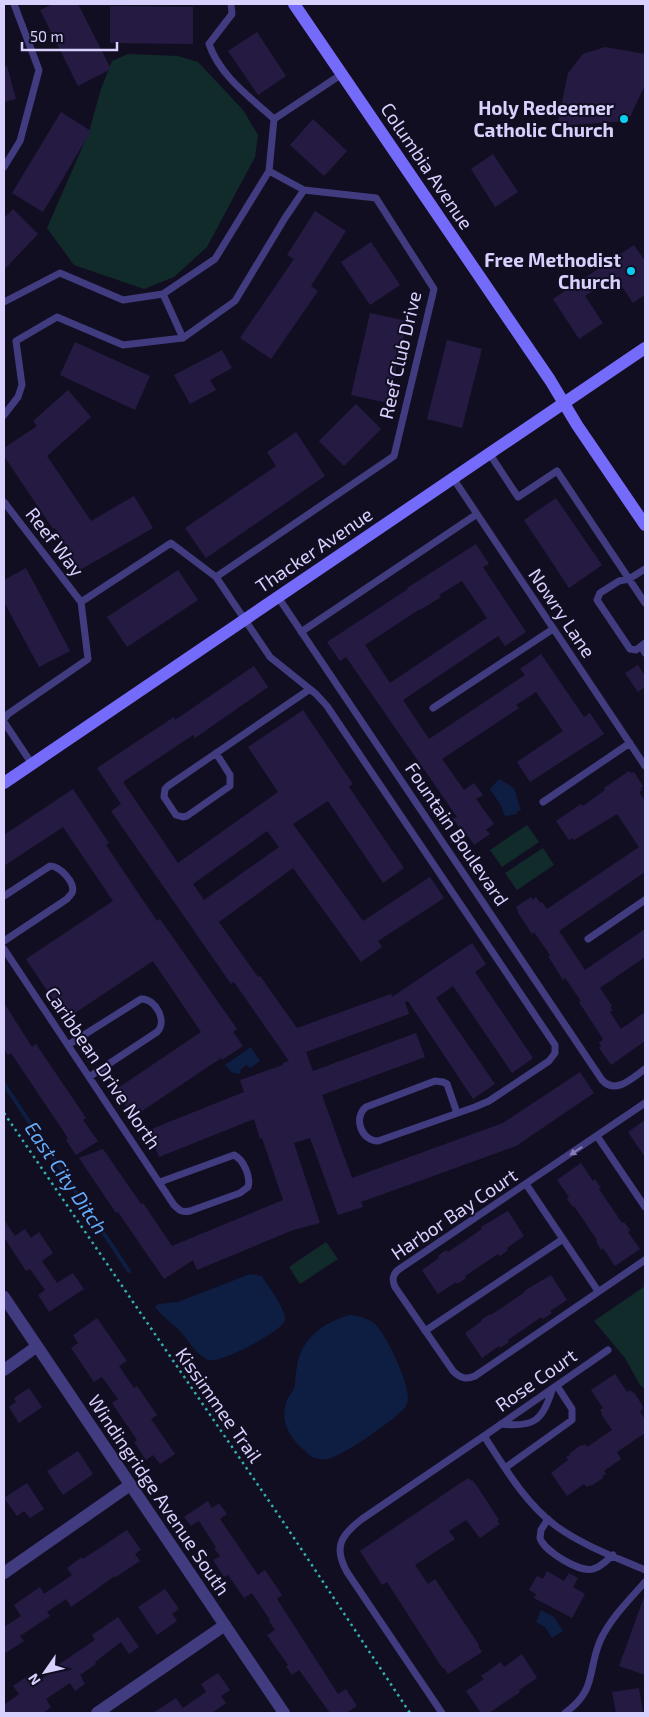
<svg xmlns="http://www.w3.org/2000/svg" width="649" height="1717" font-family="'Exo 2',sans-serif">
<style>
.green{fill:#112b2b}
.water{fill:#0d1e42}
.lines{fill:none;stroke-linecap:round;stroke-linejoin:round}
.stream{stroke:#0d1e42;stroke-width:4}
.building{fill:#251b42;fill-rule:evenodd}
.path{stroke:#32afae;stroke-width:2.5;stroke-dasharray:2.5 4;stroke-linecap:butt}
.lane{stroke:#413b7f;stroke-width:7}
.street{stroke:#413b7f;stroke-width:12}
.secondary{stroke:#756bfa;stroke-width:12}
.oneway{fill:#857eb8}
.poi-dot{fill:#08cff2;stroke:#120e22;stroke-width:2}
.labels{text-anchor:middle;stroke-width:4;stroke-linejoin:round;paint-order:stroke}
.poi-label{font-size:19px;font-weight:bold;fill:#d8d0fd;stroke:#120e22;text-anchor:end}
.street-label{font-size:19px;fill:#d8d0fd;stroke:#120e22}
.water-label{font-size:20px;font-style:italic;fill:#62acfa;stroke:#120e22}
</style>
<rect width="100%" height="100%" fill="#120e22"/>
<path class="green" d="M 128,54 L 178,56 L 198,62 L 243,110 L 258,135 L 255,157 L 207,247 L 174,277 L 144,289 L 74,265 L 47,228 L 89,132 L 101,89 L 112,61 Z
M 527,825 L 539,842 L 502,867 L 490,850 Z
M 543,848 L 554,865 L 517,890 L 505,873 Z
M 326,1242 L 338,1259 L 300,1284 L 289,1267 Z
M 645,1286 L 645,1389 L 640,1385 L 625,1358 L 594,1321 Z"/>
<path class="water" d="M 499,779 L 514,788 L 521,810 L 516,812 L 517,814 L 505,816 L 500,804 L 490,789 Z
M 251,1047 L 260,1061 L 250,1068 L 247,1065 L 241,1069 L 240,1074 L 231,1072 L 225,1065 Z
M 250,1274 L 262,1276 C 267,1285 287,1311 285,1320 C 283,1331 220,1364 209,1360 C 195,1355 187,1337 177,1328 C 169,1321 161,1315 155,1307 L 158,1304 L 178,1302 Z
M 349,1315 C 356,1315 371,1319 376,1325 C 387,1337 413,1389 407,1404 C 403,1415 340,1458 327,1459 C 318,1461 310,1457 304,1450 C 289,1437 279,1419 287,1400 C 290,1395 294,1390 295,1384 C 296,1376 296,1368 298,1361 C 304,1336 326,1322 349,1315 Z
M 541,1610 L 554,1617 L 563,1631 L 552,1638 L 545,1627 L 536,1622 Z"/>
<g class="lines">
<path class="stream" d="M 4,1084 L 129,1271"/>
</g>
<path class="building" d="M 53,4 L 78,4 L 111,69 L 78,86 L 40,10 Z
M 110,6 L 193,7 L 193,44 L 110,43 Z
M 257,32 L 286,76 L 258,95 L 228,51 Z
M 605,47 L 645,54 L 645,85 L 628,121 L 557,126 L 568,73 L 583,54 Z
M 4,66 L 7,66 L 16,99 L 4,102 Z
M 61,112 L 91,131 L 43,212 L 12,193 Z
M 313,119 L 347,151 L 324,176 L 290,145 Z
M 493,154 L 518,192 L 495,207 L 471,169 Z
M 13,209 L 38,234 L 4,270 L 4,218 Z
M 315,211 L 346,231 L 311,286 L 318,291 L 271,359 L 240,338 L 294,259 L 287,255 Z
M 371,242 L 400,285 L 370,305 L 341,262 Z
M 634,245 L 645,261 L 645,295 L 633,303 L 615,276 L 585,296 L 603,323 L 579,339 L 553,299 Z
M 370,313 L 407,321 L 388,403 L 351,395 Z
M 447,340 L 482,349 L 462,428 L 427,419 Z
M 75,342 L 150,376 L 135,410 L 60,375 Z
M 222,350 L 232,368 L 210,380 L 216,390 L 190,404 L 174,375 Z
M 68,390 L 91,417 L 47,456 L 91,521 L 134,496 L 153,528 L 80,570 L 55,528 L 53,529 L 4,456 L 4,448 L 37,426 L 33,421 Z
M 356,404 L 381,429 L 344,466 L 319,441 Z
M 296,432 L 325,476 L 206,558 L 185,528 L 276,466 L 267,452 Z
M 556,498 L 602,565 L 569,588 L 524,520 Z
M 476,544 L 489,564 L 483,567 L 526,632 L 505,646 L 498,636 L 403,700 L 429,739 L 525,675 L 520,669 L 541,654 L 584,717 L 590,713 L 604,734 L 530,782 L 517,762 L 563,731 L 536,692 L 516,705 L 519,708 L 442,759 L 464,790 L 474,783 L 483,795 L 476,799 L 494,824 L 486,830 L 490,834 L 474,845 L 461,826 L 459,827 L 453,819 L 457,817 L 346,657 L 340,661 L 327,642 L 408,589 L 407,588 ZM 462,581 L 487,618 L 390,683 L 365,645 L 420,609 L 420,610 L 441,597 L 439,595 Z
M 26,568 L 70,651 L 39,667 L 4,602 L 4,580 Z
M 178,570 L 198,600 L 127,647 L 107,617 Z
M 638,665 L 645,676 L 645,687 L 638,692 L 625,673 Z
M 254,666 L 268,687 L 195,738 L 193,735 L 123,782 L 178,863 L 278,792 L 248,747 L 303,710 L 353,784 L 349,787 L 404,868 L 383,883 L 328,801 L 293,824 L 363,921 L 430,877 L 444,898 L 378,941 L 382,947 L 361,962 L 293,868 L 219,922 L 258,977 L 260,976 L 297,1028 L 391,994 L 392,997 L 472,943 L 486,964 L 475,972 L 533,1058 L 512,1073 L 453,986 L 436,998 L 495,1084 L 473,1099 L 408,1001 L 405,1002 L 409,1014 L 306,1052 L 313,1071 L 416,1033 L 425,1057 L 322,1095 L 352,1178 L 503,1123 L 580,1072 L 594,1093 L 516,1146 L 361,1202 L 363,1207 L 338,1215 L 310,1138 L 294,1143 L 320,1223 L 293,1230 L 197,1270 L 193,1260 L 164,1279 L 118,1212 L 116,1213 L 79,1158 L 103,1149 L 141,1204 L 143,1203 L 172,1246 L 283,1200 L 262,1138 L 260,1139 L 254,1119 L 159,1157 L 149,1130 L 244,1092 L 240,1080 L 283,1065 L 283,1063 L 289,1061 L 234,982 L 231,984 L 111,811 L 121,804 L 97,768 L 174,717 L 175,720 ZM 267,831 L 279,847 L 204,900 L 193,884 Z
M 629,771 L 631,773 L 634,772 L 643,786 L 641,788 L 642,790 L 639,792 L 645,801 L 645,872 L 559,931 L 585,970 L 645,929 L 645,957 L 600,988 L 612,1006 L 610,1007 L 613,1010 L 610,1012 L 621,1029 L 645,1012 L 645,1041 L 611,1065 L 599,1048 L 601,1046 L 599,1043 L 603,1039 L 579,1002 L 581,1001 L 565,978 L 563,980 L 548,956 L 550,955 L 534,932 L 532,934 L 517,911 L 518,910 L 516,907 L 531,897 L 533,900 L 536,897 L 540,903 L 542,902 L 547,909 L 639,847 L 617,814 L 574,840 L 572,838 L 569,840 L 556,821 L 581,804 L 583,806 L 605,790 L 604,788 Z
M 73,789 L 109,843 L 106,845 L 157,921 L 160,919 L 237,1029 L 233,1032 L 243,1046 L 222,1060 L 221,1058 L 133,1117 L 115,1090 L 201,1032 L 153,961 L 66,1019 L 26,959 L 113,901 L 63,827 L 4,866 L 4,835 Z
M 4,1003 L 32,1047 L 36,1044 L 86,1118 L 83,1120 L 98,1141 L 76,1155 L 66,1140 L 68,1138 L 11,1053 L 8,1055 L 4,1049 Z
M 645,1120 L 645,1157 L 628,1132 Z
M 581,1163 L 593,1181 L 595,1179 L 601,1188 L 599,1189 L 622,1223 L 624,1222 L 630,1230 L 628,1232 L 640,1249 L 615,1266 L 603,1248 L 601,1250 L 596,1241 L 597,1240 L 574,1206 L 573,1207 L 567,1199 L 569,1197 L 557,1180 Z
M 508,1211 L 524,1236 L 507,1248 L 508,1250 L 500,1256 L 498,1254 L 465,1276 L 466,1278 L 457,1284 L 456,1282 L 438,1294 L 422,1270 L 439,1258 L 438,1256 L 446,1250 L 448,1252 L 482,1229 L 481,1227 Z
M 4,1220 L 15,1236 L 25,1229 L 31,1238 L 39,1232 L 53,1253 L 42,1261 L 57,1283 L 73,1273 L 84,1289 L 49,1312 L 38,1295 L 45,1290 L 30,1269 L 26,1271 L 4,1237 Z
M 551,1275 L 567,1300 L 550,1311 L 552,1313 L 543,1319 L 541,1317 L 508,1340 L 509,1342 L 500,1348 L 499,1346 L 482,1358 L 465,1333 L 482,1321 L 481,1320 L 490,1314 L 491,1315 L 525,1292 L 524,1291 Z
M 97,1318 L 127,1361 L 119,1366 L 134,1388 L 137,1386 L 157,1415 L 151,1419 L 175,1454 L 160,1464 L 153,1455 L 146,1460 L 134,1442 L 137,1440 L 112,1403 L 118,1399 L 102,1377 L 94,1382 L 71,1348 L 78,1343 L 73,1335 Z
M 615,1374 L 627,1392 L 630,1390 L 633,1393 L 634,1392 L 642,1405 L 643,1409 L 640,1411 L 645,1420 L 645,1433 L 617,1452 L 621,1459 L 604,1471 L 606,1474 L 602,1476 L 603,1478 L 591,1486 L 590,1485 L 587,1487 L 584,1484 L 567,1496 L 551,1473 L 568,1460 L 566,1457 L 570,1455 L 569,1454 L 581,1445 L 582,1446 L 585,1444 L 587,1447 L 612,1430 L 601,1414 L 602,1413 L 600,1410 L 603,1408 L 591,1390 Z
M 29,1388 L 42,1407 L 19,1423 L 9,1407 L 16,1402 L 14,1398 Z
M 78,1451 L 93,1474 L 63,1495 L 47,1471 Z
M 468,1478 L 471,1481 L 472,1480 L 477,1486 L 499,1520 L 497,1521 L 500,1524 L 480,1538 L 466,1520 L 449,1531 L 455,1539 L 415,1565 L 428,1584 L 435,1579 L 479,1645 L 478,1646 L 482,1652 L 448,1674 L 444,1668 L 443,1669 L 387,1582 L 382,1585 L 360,1551 Z
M 27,1483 L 44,1509 L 30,1518 L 24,1511 L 17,1516 L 4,1498 Z
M 208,1501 L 212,1508 L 219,1503 L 227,1514 L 220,1519 L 258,1575 L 265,1570 L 282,1595 L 277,1599 L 338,1694 L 346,1689 L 357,1706 L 346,1713 L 330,1713 L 299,1670 L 292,1675 L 286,1666 L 288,1665 L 267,1635 L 275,1630 L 269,1621 L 270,1620 L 252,1593 L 244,1598 L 228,1575 L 224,1577 L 213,1560 L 220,1556 L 214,1548 L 216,1547 L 199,1521 L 191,1526 L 184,1517 Z
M 127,1530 L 141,1550 L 135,1554 L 140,1561 L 116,1577 L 115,1576 L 71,1607 L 66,1599 L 47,1612 L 50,1616 L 20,1636 L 24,1641 L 4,1654 L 4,1627 L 21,1616 L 14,1605 L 40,1587 L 44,1594 L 72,1575 L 67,1568 L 82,1557 L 83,1559 Z
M 547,1571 L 564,1581 L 569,1573 L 578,1578 L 573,1587 L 585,1594 L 572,1618 L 534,1598 L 536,1594 L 529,1590 L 537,1576 L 543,1579 Z
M 165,1589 L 179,1609 L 172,1614 L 177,1621 L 157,1635 L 138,1607 Z
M 644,1597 L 645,1597 L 645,1675 L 619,1666 Z
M 118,1617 L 139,1647 L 129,1654 L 121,1642 L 95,1662 L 96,1664 L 80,1675 L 85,1684 L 75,1691 L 70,1683 L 46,1699 L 51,1707 L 43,1713 L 4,1713 L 4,1705 L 19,1694 L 13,1686 L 29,1675 L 35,1683 L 59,1667 L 58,1665 L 95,1640 L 92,1635 Z
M 522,1654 L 537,1678 L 519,1690 L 520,1692 L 489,1713 L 481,1713 L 466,1691 L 484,1679 L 481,1676 L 501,1662 L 504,1667 Z
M 218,1673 L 230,1690 L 221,1696 L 226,1703 L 212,1713 L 153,1713 L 176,1698 L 183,1708 L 206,1692 L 201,1684 Z
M 639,1688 L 643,1713 L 616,1713 L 612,1692 Z"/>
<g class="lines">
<path class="path" d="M 4,1113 L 286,1526 L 410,1713"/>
<path class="lane" d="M 231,4 L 232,14 L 209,44 C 220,76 250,97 274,119 L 342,74
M 4,167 L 20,141 L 39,70 L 14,4
M 269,171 L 304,190
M 163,294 L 183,338
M 4,302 L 60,273 L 123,300 L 163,294 L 215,259 L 269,171 L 274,119
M 4,415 L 18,397 L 22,385 L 16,341 L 57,317 L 123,345 L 183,338 L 235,301 L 285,218 L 304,190 L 376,198 L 434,289 L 394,456 L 216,577 L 171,543 L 81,602 L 88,659 L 8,714 L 4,719
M 489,453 L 518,497 L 557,471 L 645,603
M 453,478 L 645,766
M 4,502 L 81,602
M 645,569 L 629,579 L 619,581 L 600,593 L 597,600 L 630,649 L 636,650 L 645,643
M 216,577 L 270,657 L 316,694 L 327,706 L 555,1045 L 555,1053 L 549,1061 L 489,1101 L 475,1107 L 378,1141 C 361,1141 353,1117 366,1107 L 435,1081 L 443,1082 L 447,1084 L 457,1113
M 278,597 L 602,1080 C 616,1095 632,1078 645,1069
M 301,632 L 477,514
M 641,646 L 645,653
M 433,708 L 553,629
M 4,722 L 32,764
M 216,753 L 230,775 L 230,786 L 187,816 L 183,817 L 176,815 L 164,797 L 165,789 L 168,786 L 310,689
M 543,802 L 630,743
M 4,896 L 50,866 C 60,866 76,883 72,893 C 71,894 68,898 67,899 L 4,941
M 588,939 L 645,900
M 4,949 L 174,1205 C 179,1210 182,1213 190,1211 L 240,1193 L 248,1187 C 251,1177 244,1160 234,1155 L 160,1182
M 68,1045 L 141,999 C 155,998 168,1021 157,1032 L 89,1077
M 645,1103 L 398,1270 C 392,1275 392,1280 395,1287 L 453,1371 C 460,1378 466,1380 475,1376 L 645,1260
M 597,1136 L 645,1207
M 526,1184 L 598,1291
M 425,1331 L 563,1239
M 501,1424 C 534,1428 543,1420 552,1390
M 484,1436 C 505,1468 525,1503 556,1526 C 582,1545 615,1557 645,1570
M 505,1468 L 572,1420 L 572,1409 L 557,1386
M 548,1519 L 541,1530 L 540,1538 C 544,1551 580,1573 593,1569 C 601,1567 607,1560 613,1555
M 442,1713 L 347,1572 C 333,1547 341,1535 362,1519 L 484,1436 L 608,1350
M 565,1713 C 597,1690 587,1672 600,1641 C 610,1619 629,1600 645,1582"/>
<path class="street" d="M 4,1297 L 284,1713
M 4,1370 L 36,1347
M 4,1573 L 130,1485
M 97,1713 L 225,1625"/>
<path class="secondary" d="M 294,4 L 550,380 L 577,425 L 645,525
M 4,783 L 645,348"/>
</g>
<defs><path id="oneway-solid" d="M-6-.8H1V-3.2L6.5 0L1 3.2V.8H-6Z" transform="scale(1.25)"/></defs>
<use class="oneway" href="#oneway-solid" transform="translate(576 1151) rotate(146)"/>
<g class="poi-dot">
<circle cx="624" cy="119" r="5"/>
<circle cx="631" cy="271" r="5"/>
</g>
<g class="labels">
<g class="poi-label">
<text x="614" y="115">Holy Redeemer<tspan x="614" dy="22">Catholic Church</tspan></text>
<text x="621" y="267">Free Methodist<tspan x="621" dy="22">Church</tspan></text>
</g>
<g class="street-label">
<text transform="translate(427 166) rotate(56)" y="7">Columbia Avenue</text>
<text transform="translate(400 355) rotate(-77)" y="7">Reef Club Drive</text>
<text transform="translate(55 542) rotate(52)" y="7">Reef Way</text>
<text transform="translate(314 550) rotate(-34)" y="7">Thacker Avenue</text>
<text transform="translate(562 613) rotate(56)" y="7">Nowry Lane</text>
<text transform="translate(457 834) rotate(56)" y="7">Fountain Boulevard</text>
<text transform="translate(103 1068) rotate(56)" y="7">Caribbean Drive North</text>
<text transform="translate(454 1214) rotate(-34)" y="7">Harbor Bay Court</text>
<text transform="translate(536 1380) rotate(-35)" y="7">Rose Court</text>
<text transform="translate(219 1405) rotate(55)" y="7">Kissimmee Trail</text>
<text transform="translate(159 1495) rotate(56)" y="7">Windingridge Avenue South</text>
</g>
<g class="water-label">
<text transform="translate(66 1178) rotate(56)" y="7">East City Ditch</text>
</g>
</g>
<rect width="649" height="1717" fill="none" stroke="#d8d0fd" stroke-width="10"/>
<g transform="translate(45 1672) rotate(236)" stroke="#120e22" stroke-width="4" paint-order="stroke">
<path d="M0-4L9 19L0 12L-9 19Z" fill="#d8d0fd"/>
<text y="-8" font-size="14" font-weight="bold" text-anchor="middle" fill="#d8d0fd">N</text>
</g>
<path d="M22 42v8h95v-8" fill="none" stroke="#d8d0fd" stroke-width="2.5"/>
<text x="30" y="42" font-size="15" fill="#d8d0fd" stroke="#120e22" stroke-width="4" paint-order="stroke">50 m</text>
</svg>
